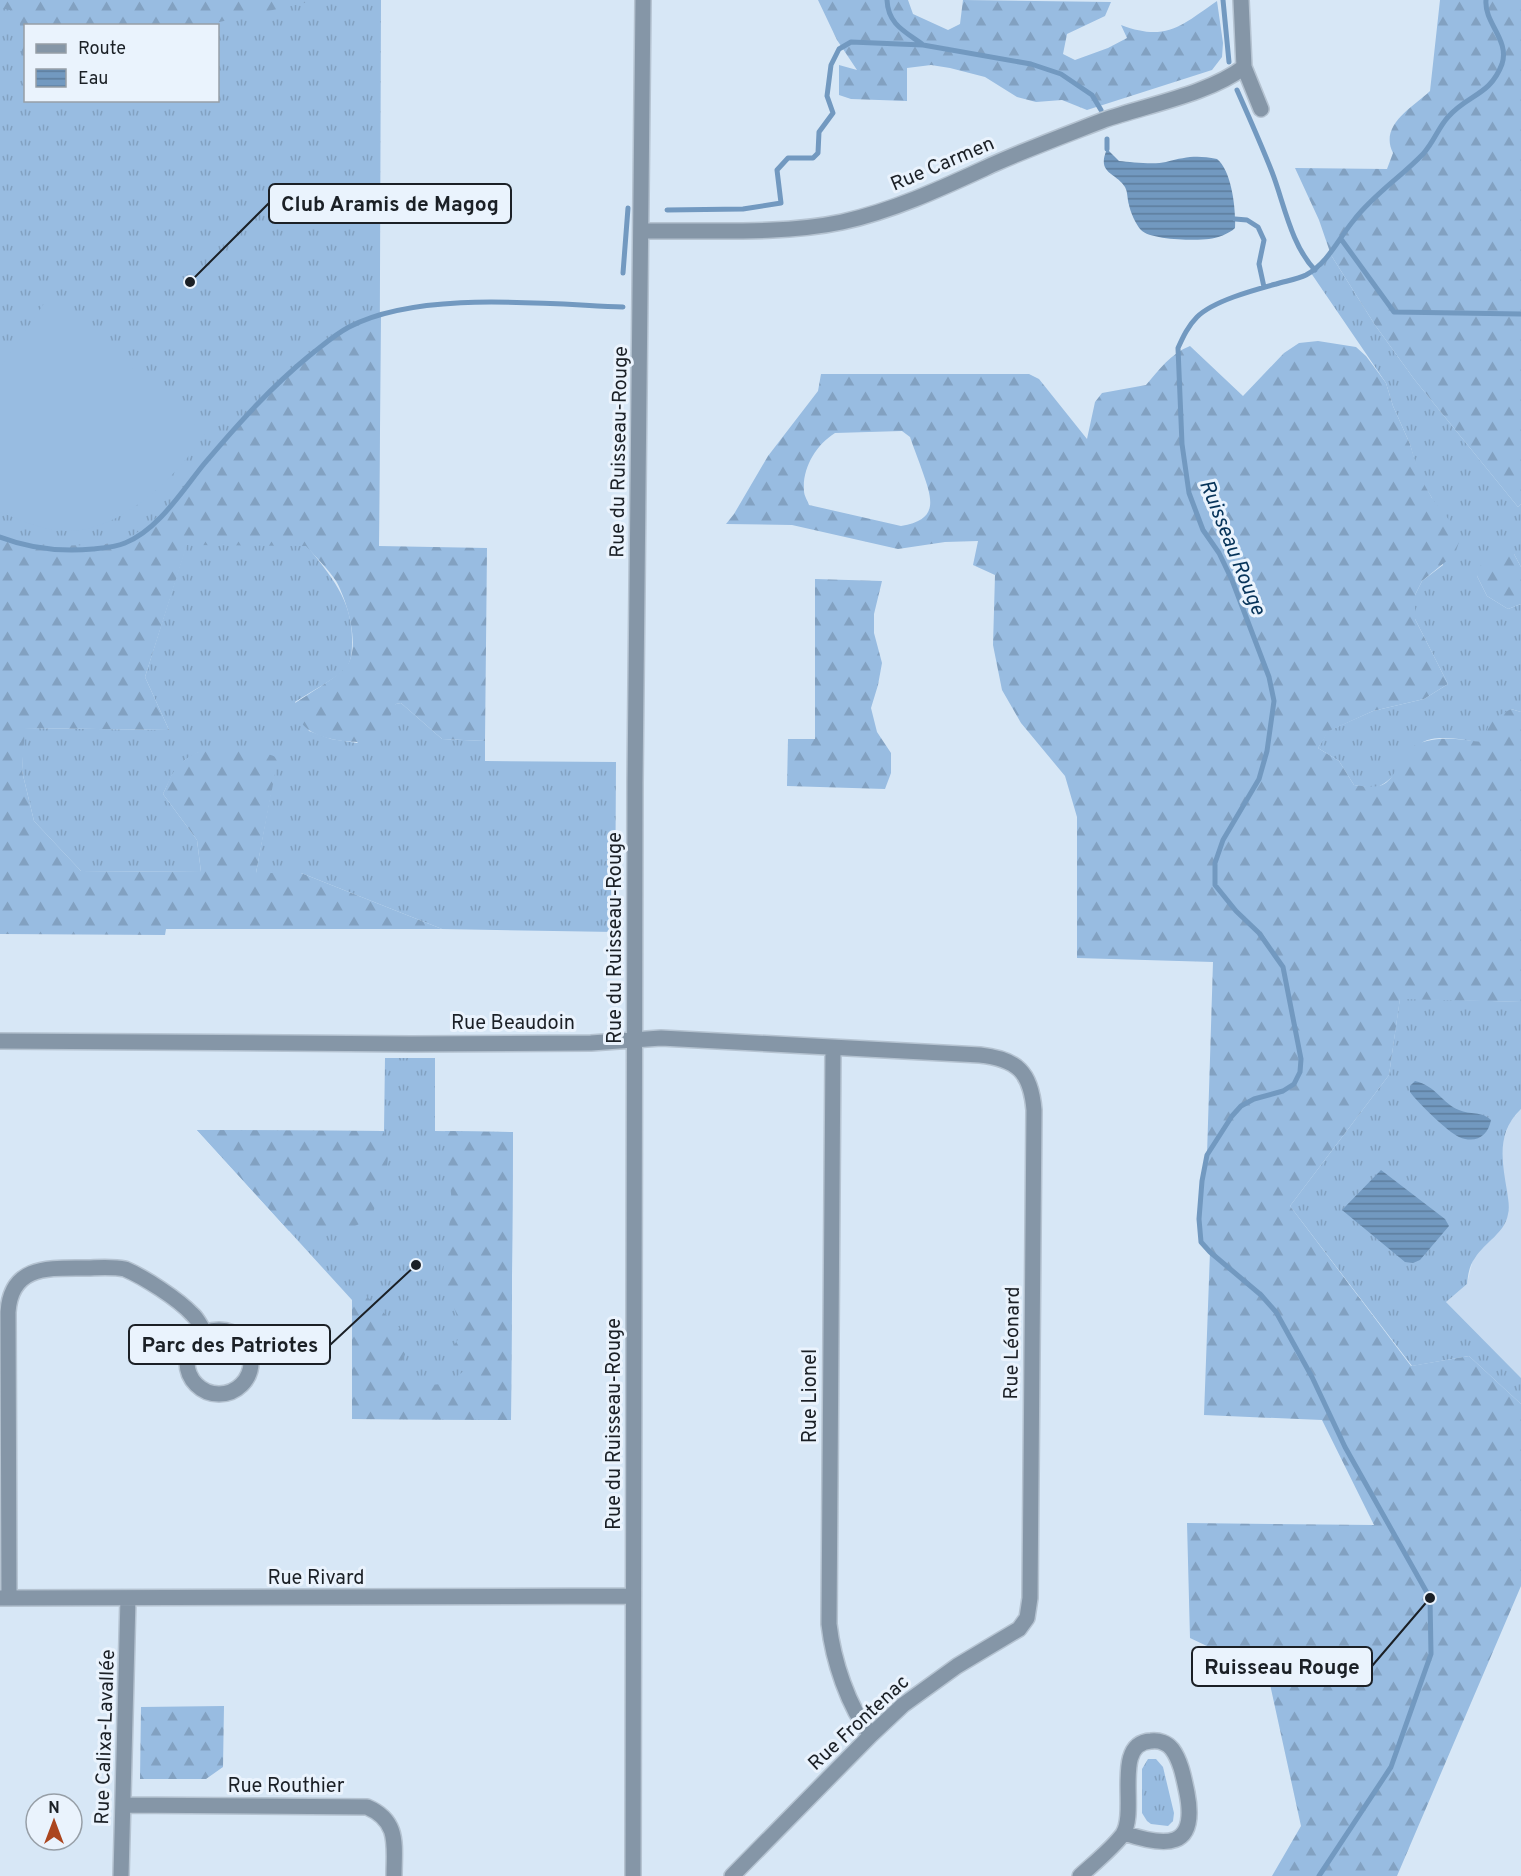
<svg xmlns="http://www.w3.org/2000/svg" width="1521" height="1876" font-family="Overpass,sans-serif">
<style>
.built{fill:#c7dbf1}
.grass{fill:url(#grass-tufts);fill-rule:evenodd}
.forest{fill:url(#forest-firs);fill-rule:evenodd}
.pitch{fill:#98bce1}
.water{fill:url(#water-rules)}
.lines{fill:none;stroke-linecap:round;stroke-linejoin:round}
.stream{stroke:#7299c0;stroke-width:5}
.minor-casing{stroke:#b5c3d1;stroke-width:18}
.minor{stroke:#8596a7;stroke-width:15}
.labels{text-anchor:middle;stroke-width:6;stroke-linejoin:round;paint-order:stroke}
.street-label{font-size:20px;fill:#1b2026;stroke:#eaf3fd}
.water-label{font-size:21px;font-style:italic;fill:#063359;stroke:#eaf3fd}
.leader{fill:none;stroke:#1b2026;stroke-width:2}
.callout-dot{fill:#1b2026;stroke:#eaf3fd;stroke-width:2}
.callout{fill:#eaf3fd;stroke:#1b2026;stroke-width:2}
.callout-label{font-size:21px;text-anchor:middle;font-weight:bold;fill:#1b2026}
</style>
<defs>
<pattern id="grass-tufts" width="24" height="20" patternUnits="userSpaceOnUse" patternTransform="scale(1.5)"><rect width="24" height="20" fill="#98bce1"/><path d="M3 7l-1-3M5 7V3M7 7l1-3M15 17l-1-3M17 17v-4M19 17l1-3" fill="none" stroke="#82a1c1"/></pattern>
<pattern id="forest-firs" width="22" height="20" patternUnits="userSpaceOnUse" patternTransform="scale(1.5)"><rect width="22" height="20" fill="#98bce1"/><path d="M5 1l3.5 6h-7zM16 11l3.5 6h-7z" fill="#82a1c1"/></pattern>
<pattern id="water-rules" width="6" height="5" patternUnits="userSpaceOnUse" patternTransform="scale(1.5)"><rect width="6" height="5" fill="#7299c0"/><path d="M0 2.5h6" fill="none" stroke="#5d7c9c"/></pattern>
</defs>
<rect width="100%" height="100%" fill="#d7e7f6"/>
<path class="built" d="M 1521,1109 L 1521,1378 L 1446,1302 L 1467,1284 L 1473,1259 L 1509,1209 L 1502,1165 L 1502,1143 L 1510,1122 Z"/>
<path class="grass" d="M 0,0 L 381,0 L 379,547 L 307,546 C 331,576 353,601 352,641 C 352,650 352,661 346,668 C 337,678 307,694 295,702 L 309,731 L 331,739 L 357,743 L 396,704 L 401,703 L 442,739 L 485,741 L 485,761 L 616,762 L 615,932 L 442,929 L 301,873 L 256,873 L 277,759 L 199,752 L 185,760 L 172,775 L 163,794 L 197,840 L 201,872 L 81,871 L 34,821 L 22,771 L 24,728 L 169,730 L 145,677 L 186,546 L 0,546 ZM 26,26 L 218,26 L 218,100 L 26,100 Z
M 1331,255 L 1375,325 L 1414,379 L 1518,507 L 1521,504 L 1521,567 L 1514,554 L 1477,576 L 1487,596 L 1508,609 L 1521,604 L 1521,712 L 1511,709 L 1482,743 C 1467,740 1436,734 1423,742 C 1405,754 1396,781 1377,787 C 1371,789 1361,786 1354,785 L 1339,761 L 1318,748 L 1328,731 L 1373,711 L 1424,699 L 1448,684 L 1415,619 L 1415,595 L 1422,581 L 1443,565 L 1432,498 L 1419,477 L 1410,444 L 1393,406 L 1386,383 L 1311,273 L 1320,268 Z
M 1400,998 L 1521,1002 L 1521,1109 C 1496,1133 1502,1161 1507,1191 C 1508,1199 1510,1207 1508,1214 C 1505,1233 1485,1242 1475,1258 C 1469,1266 1468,1275 1467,1284 L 1446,1302 L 1521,1378 L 1521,1404 L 1469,1356 L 1412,1366 L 1290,1206 L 1389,1075 Z
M 385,1058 L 435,1058 L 435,1131 L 513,1132 L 511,1420 L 352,1419 L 352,1300 L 197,1130 L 384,1131 Z
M 1148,1759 L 1156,1759 L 1163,1767 L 1174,1813 L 1173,1821 L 1168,1826 L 1151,1824 L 1147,1821 L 1142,1813 L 1142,1769 Z"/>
<path class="forest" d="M 0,0 L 317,0 L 206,25 L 26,26 L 25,66 L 23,66 L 19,12 L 0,8 Z
M 818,0 L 908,0 L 913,14 L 948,30 L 960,24 L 963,0 L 1111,2 L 1105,16 L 1067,34 L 1063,54 L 1075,60 L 1108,48 L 1127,38 L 1121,25 C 1166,42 1181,26 1217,1 L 1223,43 L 1222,57 L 1212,70 L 1087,110 L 1062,100 L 1036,102 L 1017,97 L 985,77 L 950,68 L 931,65 L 907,68 L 907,101 L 851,99 L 839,95 L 839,65 L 857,70 L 837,40 Z
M 1440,0 L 1521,0 L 1521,504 L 1518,507 L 1414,379 L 1375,325 L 1331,255 L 1319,220 L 1295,168 L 1387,169 L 1393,153 C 1379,125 1412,108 1430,91 Z
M 381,314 L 379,546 L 487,548 L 485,741 L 442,739 L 401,703 L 396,704 L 378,742 C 349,743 295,742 295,703 C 311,692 330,682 344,669 C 363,652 347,600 336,581 C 328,569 316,557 306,546 L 187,545 L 145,677 L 169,730 L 25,728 L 22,771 L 34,821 L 81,871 L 201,872 L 197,840 L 163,794 C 166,788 168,782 171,776 C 193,738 243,742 278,758 L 256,873 L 301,873 L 442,929 L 166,929 L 165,935 L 0,934 L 0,539 L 23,546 L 102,545 L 131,537 L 159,516 L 250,413 L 335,332 Z
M 1318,341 L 1356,347 L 1366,356 L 1386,383 L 1393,406 L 1410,444 L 1420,477 L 1432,498 L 1453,525 L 1460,539 L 1455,554 L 1422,581 L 1415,595 L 1415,619 L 1448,684 L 1424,699 L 1373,711 L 1329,731 L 1318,748 L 1339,761 L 1354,785 C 1384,789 1388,787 1401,760 C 1403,756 1405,751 1409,749 C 1430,734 1458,739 1482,742 L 1491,720 L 1511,709 L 1521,712 L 1521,1002 L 1400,999 L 1389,1075 L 1290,1206 L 1411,1366 L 1469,1356 L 1521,1404 L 1521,1586 L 1397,1876 L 1272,1876 L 1301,1826 L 1268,1675 L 1190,1638 L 1187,1523 L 1374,1525 L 1322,1420 L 1204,1415 L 1210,1252 C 1207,1249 1203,1245 1201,1241 C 1193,1223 1203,1174 1207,1155 L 1213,962 L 1077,958 L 1077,817 L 1065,776 L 1021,723 L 1002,690 L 993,645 L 995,575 L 973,565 L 978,541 L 945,542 L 898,549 L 792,525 L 726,524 L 734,514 L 768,456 L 818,391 L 821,374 L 1029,374 L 1039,379 L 1087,439 L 1095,402 L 1102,393 L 1146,385 C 1160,369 1170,354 1190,346 L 1243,396 L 1284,353 L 1299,343 ZM 902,431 L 910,437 C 914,449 919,461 923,473 C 933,501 938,520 901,526 L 809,505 C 808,501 804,496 804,491 C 802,468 816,445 835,433 Z
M 1502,550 L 1514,554 L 1521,567 L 1521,604 L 1508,609 L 1487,596 L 1477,576 L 1483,559 Z
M 815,579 L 882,581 L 874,614 L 874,633 L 882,663 L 878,685 L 871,708 L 877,732 L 891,753 L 891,773 L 885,789 L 787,786 L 788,739 L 815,739 Z
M 197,1130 L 384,1131 L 388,1155 L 387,1168 L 373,1213 L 364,1222 L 348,1229 L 327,1229 L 304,1227 L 289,1231 Z
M 445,1131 L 513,1132 L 511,1420 L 352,1419 L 352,1300 L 364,1294 L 411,1339 L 402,1362 L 408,1377 C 435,1388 444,1388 466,1369 L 450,1351 L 459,1338 L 458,1320 L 443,1272 L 452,1204 Z
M 224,1706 L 223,1767 L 206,1779 L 140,1779 L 141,1707 Z"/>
<path class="pitch" d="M 45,302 L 59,302 L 205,434 C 177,476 125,528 71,531 C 47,532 22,521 0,512 L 0,368 Z"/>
<path class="water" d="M 1107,149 L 1119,161 C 1131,162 1154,165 1166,162 C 1186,157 1196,155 1217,159 C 1232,171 1236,210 1235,228 C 1229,234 1217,238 1209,239 C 1196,241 1150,240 1141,230 C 1136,225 1130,211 1129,205 C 1127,198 1128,193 1125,187 C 1116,172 1096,174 1107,149 Z
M 1415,1081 C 1435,1085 1443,1104 1459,1110 C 1470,1115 1482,1111 1491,1120 C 1488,1136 1476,1144 1459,1137 C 1448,1132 1418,1103 1410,1092 L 1410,1086 Z
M 1381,1170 L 1445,1219 L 1449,1226 L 1420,1260 L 1413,1263 L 1405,1262 L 1342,1210 Z"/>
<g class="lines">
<path class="stream" d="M 887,0 C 888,24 904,31 922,44
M 1223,0 L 1229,62
M 1237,90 C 1249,117 1261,144 1272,172 C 1284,203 1291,245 1315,270
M 1107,149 L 1107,139
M 667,210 L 743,209 L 781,203 L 777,170 L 788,158 L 813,158 L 818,153 L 819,132 L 833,113 L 827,96 L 831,65 L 839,49 L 851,42 L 923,45 L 1031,64 L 1061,74 L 1092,95 L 1101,110
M 1235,219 L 1247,220 L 1258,227 L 1264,240 L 1259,264 L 1264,287
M 1341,239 L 1394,312 L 1521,314
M 623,273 L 628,208
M 0,537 C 31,549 61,552 93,549 C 103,548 116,547 125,543 C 158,530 182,491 204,464 C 237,425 270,388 309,356 C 322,346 334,335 349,327 C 419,290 545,304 623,307
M 1319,1876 L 1391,1767 L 1431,1654 L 1430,1598 L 1345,1447 L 1312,1377 L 1276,1312 L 1261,1295 L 1210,1252 L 1201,1242 L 1199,1219 L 1202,1181 L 1207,1155 L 1232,1116 L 1241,1106 L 1254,1099 L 1283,1091 L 1294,1084 L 1300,1072 L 1301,1059 L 1283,967 L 1259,933 L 1236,911 L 1215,885 L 1215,863 L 1223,840 L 1259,779 L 1267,751 L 1274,701 L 1269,677 L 1232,580 L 1219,553 L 1203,530 L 1189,493 L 1182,444 L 1178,348 C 1183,337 1188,326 1197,317 C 1213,301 1254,290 1276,284 C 1286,281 1298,279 1306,275 C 1329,262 1338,239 1354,220 C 1373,195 1401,177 1423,154 C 1434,142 1438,128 1448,117 C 1468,94 1490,96 1502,64 C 1510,40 1484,23 1486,0"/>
<g class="minor-casing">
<path id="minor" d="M 1241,0 L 1244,67 L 1261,109
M 642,231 C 704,230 781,235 842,222 C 896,210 944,187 994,164 C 1030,148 1068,134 1104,120 C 1147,105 1209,94 1244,67
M 0,1041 L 411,1044 L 591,1043 L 661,1038 L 980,1055 C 1017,1059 1031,1072 1034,1110 L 1030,1598 L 1027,1618 L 1019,1629 L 957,1666 L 903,1705 L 871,1735 L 732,1876
M 833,1048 L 829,1624 C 833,1660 848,1707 871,1735
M187 1362a32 32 0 1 1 64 0a32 32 0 1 1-64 0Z
M 0,1598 L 633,1596
M 9,1598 L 8,1312 C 11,1266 47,1268 82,1268 C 96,1268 111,1266 125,1269 C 144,1277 178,1299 192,1314 C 198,1319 201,1327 205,1333
M 123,1805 L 367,1807 C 400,1821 394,1846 394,1876
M 121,1876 L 128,1598
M 633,1876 L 635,783 L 643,0
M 1080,1876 C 1093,1864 1113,1848 1123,1834 C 1138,1810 1112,1743 1151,1741 C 1159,1740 1167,1743 1172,1749 C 1181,1761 1184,1779 1187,1793 C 1198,1850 1165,1847 1124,1833"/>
</g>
<use href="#minor" class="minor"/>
</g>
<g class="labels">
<g class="street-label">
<text transform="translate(942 163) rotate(-23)" y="7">Rue Carmen</text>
<text transform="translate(618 452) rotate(-89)" y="7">Rue du Ruisseau-Rouge</text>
<text transform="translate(614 938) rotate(-90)" y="7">Rue du Ruisseau-Rouge</text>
<text x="513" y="1029">Rue Beaudoin</text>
<text transform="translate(1011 1343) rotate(-89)" y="7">Rue Léonard</text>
<text transform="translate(809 1396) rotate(-90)" y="7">Rue Lionel</text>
<text transform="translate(613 1424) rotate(-90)" y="7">Rue du Ruisseau-Rouge</text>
<text x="316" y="1584">Rue Rivard</text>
<text transform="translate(858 1722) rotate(-43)" y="7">Rue Frontenac</text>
<text transform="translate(104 1737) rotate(-88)" y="7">Rue Calixa-Lavallée</text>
<text x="286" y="1792">Rue Routhier</text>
</g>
<g class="water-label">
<text transform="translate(1233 547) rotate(68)" y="7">Ruisseau Rouge</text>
</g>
</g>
<path class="leader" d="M190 282L269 203M416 1265L330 1345M1430 1598L1372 1666"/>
<g class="callout-dot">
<circle cx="190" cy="282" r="6"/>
<circle cx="416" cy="1265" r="6"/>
<circle cx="1430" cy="1598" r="6"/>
</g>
<g class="callout">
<rect x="269" y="184" width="242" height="39" rx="6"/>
<rect x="129" y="1325" width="201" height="39" rx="6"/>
<rect x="1192" y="1647" width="180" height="39" rx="6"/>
</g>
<g class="callout-label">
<text x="390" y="211">Club Aramis de Magog</text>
<text x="230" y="1352">Parc des Patriotes</text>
<text x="1282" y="1674">Ruisseau Rouge</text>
</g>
<rect x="24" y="24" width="195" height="78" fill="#eaf3fd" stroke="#979fa7" stroke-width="1.5"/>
<rect x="36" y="44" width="30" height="9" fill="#8596a7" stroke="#979fa7" stroke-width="1.5"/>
<text x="78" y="54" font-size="18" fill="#1b2026">Route</text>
<rect x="36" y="69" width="30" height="18" fill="url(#water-rules)" stroke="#979fa7" stroke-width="1.5"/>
<text x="78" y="84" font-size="18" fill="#1b2026">Eau</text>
<g transform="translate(54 1822)"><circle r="28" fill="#eaf3fd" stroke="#979fa7" stroke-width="1.5"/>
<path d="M0-4.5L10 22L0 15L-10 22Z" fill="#ab451e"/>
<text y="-9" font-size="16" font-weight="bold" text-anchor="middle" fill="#1b2026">N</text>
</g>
</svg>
